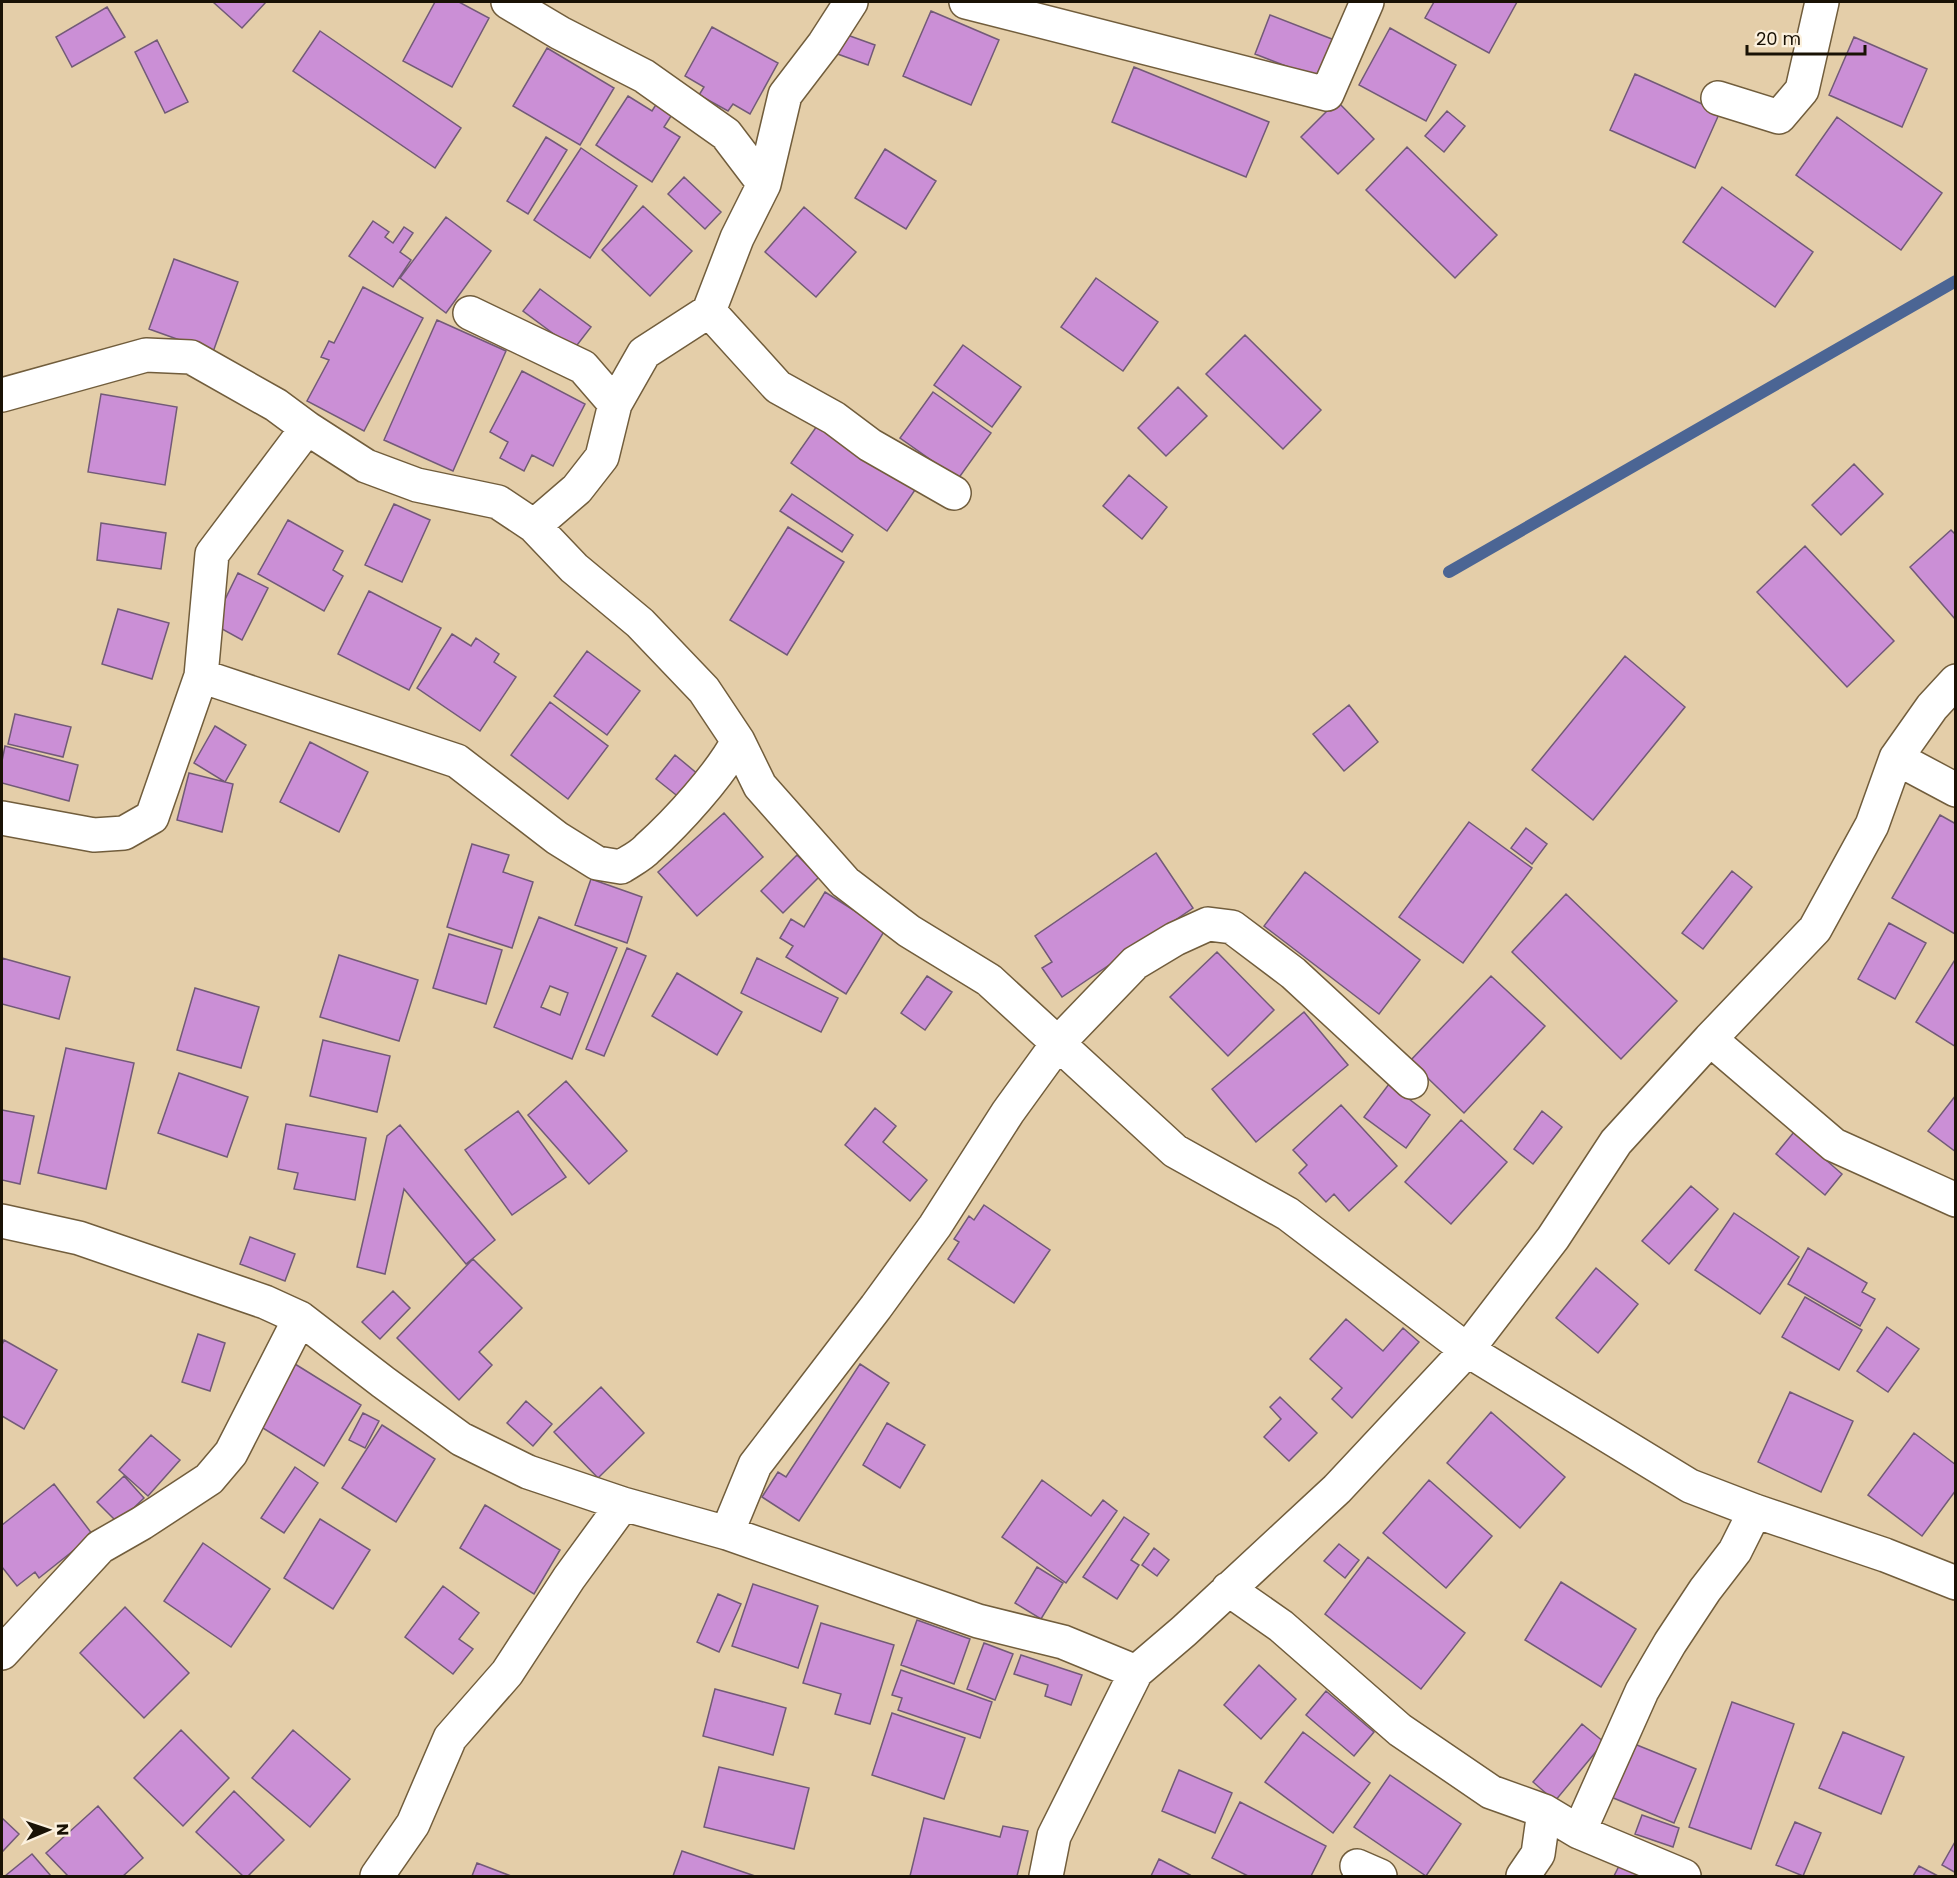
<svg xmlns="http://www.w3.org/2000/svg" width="1957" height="1878" font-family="Poppins,sans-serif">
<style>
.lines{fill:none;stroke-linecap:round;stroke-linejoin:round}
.stream{stroke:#4b6594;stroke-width:12}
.building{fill:#cb8fd6;stroke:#725a77;stroke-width:1.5;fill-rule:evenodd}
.minor-casing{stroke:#715d3c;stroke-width:36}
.minor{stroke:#fff;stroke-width:33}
</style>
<rect width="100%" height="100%" fill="#e4cea9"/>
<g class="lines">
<path class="stream" d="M 1449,572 L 1956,281"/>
</g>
<path class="building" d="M 213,2 L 266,2 L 242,28 Z
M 435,2 L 459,2 L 489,18 L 452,87 L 403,61 Z
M 1434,2 L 1517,2 L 1489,53 L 1425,18 Z
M 107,7 L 125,37 L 72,67 L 56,37 Z
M 931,11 L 999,40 L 971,105 L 903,76 Z
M 1270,15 L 1337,41 L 1322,80 L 1255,54 Z
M 712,27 L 778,63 L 750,114 L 733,104 L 728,111 L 699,95 L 704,87 L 685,76 Z
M 1390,28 L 1456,65 L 1426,121 L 1359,85 Z
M 320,31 L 461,128 L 435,168 L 293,71 Z
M 839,32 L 875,45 L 868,65 L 832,52 Z
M 1854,37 L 1927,69 L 1902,127 L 1829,95 Z
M 157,40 L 188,102 L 165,113 L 135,52 Z
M 547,48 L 614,88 L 580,145 L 513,106 Z
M 1134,67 L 1269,122 L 1246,177 L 1112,122 Z
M 1635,74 L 1720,112 L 1695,168 L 1610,130 Z
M 628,96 L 652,111 L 657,103 L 673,113 L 664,127 L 680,137 L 652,182 L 596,145 Z
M 1337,101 L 1374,139 L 1338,174 L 1301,137 Z
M 1447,111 L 1465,126 L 1444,152 L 1425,136 Z
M 1837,117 L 1942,193 L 1901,250 L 1796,175 Z
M 546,137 L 567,150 L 528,214 L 507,201 Z
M 1407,147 L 1497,235 L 1455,278 L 1366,190 Z
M 581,148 L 637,186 L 590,258 L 534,220 Z
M 885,149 L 936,181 L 906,229 L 855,198 Z
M 684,177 L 721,212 L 705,229 L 668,194 Z
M 1722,187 L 1813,252 L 1775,307 L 1683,242 Z
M 643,206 L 692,251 L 650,296 L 602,250 Z
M 804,207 L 856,252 L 816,297 L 765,252 Z
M 446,217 L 491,251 L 446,313 L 400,278 Z
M 373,221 L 389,232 L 385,237 L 393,243 L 404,227 L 413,233 L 400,252 L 411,260 L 393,287 L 349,256 Z
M 174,259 L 238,282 L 213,352 L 149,329 Z
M 1096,278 L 1158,322 L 1123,371 L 1061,327 Z
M 363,287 L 423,318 L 364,431 L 307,401 L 329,360 L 321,357 L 329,341 L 334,343 Z
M 540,289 L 591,327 L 574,349 L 523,311 Z
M 437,320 L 506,351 L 453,471 L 384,440 Z
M 1245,335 L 1321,410 L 1283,449 L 1206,374 Z
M 963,345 L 1021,387 L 992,427 L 934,385 Z
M 522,371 L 585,404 L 553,466 L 532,455 L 524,471 L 500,458 L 508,442 L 490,432 Z
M 1178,387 L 1207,416 L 1166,456 L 1138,428 Z
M 933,392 L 991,433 L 958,479 L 900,438 Z
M 101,394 L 177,407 L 165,485 L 88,472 Z
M 819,423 L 915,490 L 887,531 L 791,463 Z
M 1854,464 L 1883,494 L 1841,535 L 1812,505 Z
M 1129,475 L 1167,507 L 1142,539 L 1103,506 Z
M 792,494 L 853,535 L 842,552 L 780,511 Z
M 394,504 L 430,520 L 402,582 L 365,565 Z
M 288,520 L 343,551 L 333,570 L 343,576 L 324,611 L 258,574 Z
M 101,523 L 166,533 L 161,569 L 97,560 Z
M 788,527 L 844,562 L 787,655 L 730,620 Z
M 1951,530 L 1956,535 L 1955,619 L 1910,567 Z
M 1805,546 L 1894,641 L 1847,687 L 1757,592 Z
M 238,573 L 268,588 L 242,640 L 213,624 Z
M 369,591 L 441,628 L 409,690 L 338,654 Z
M 118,609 L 169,623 L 152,679 L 102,664 Z
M 452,634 L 471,646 L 476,638 L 499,654 L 494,662 L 516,677 L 480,731 L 417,688 Z
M 587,651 L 640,691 L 607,735 L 554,696 Z
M 1625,656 L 1685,707 L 1593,820 L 1532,770 Z
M 550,702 L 608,746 L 568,799 L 511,755 Z
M 1349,705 L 1378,742 L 1344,771 L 1313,734 Z
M 15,714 L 71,727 L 63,757 L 8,744 Z
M 215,726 L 246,745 L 225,782 L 194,763 Z
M 310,742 L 368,772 L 339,832 L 280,802 Z
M 5,746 L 78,765 L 69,801 L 2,783 L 2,761 Z
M 675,755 L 699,775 L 680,798 L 656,779 Z
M 189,773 L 233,784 L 222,832 L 177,820 Z
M 724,813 L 763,857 L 697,916 L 658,872 Z
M 1940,815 L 1956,824 L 1955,934 L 1892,898 Z
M 1469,822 L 1532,868 L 1463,963 L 1399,917 Z
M 1526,828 L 1547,844 L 1532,864 L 1511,848 Z
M 472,844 L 509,855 L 503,872 L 533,882 L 512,948 L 447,927 Z
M 1156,853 L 1193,908 L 1062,997 L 1042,968 L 1052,962 L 1035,936 Z
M 797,855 L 819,877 L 783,913 L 761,891 Z
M 1732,871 L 1752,887 L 1703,949 L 1682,933 Z
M 1305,872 L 1420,960 L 1379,1014 L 1264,926 Z
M 591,879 L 642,897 L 627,943 L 575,925 Z
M 825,892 L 885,930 L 846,994 L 786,957 L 793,946 L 780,938 L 791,919 L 804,927 Z
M 1566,894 L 1677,1001 L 1621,1059 L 1512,952 Z
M 539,917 L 617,948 L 572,1059 L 494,1027 ZM 550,986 L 568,993 L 560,1015 L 541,1007 Z
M 1889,923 L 1926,943 L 1895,999 L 1858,979 Z
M 449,934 L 502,950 L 486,1004 L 433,988 Z
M 627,948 L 646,956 L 604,1056 L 586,1049 Z
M 1217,952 L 1274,1010 L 1228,1056 L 1170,997 Z
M 339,955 L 418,980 L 399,1041 L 320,1017 Z
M 2,958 L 70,977 L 59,1019 L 2,1004 Z
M 757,958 L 838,998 L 821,1032 L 741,993 Z
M 1956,958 L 1956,1047 L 1916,1022 Z
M 677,973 L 742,1012 L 717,1055 L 652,1016 Z
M 927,976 L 952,992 L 925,1030 L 901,1013 Z
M 1491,976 L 1545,1026 L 1464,1113 L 1410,1061 Z
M 195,988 L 259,1007 L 241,1068 L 177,1050 Z
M 1304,1012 L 1348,1065 L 1256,1142 L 1212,1089 Z
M 323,1040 L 390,1056 L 377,1112 L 310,1096 Z
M 66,1048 L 134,1063 L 106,1189 L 38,1173 Z
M 179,1073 L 248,1097 L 227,1157 L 158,1133 Z
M 566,1081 L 627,1151 L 589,1184 L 528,1115 Z
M 1389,1084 L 1430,1115 L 1406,1148 L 1364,1117 Z
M 1956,1095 L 1956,1152 L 1928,1131 Z
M 1341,1105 L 1397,1166 L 1349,1211 L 1334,1194 L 1326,1202 L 1299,1173 L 1307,1165 L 1293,1150 Z
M 875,1108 L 896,1126 L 883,1142 L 927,1180 L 910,1201 L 845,1145 Z
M 2,1110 L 34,1116 L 20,1184 L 2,1180 Z
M 518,1111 L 566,1177 L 512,1215 L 465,1150 Z
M 1542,1111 L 1562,1127 L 1533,1164 L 1514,1149 Z
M 1461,1120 L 1507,1162 L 1451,1224 L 1405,1182 Z
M 286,1124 L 366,1138 L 355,1200 L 294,1189 L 298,1173 L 278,1169 Z
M 400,1125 L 495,1240 L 466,1264 L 404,1189 L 385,1274 L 357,1267 L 387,1136 Z
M 1794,1132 L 1842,1174 L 1825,1195 L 1776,1154 Z
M 1691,1186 L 1718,1209 L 1669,1264 L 1642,1241 Z
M 984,1205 L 1050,1250 L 1014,1303 L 948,1259 L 959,1242 L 954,1239 L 969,1216 L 974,1220 Z
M 1734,1213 L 1799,1257 L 1760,1314 L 1695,1270 Z
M 250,1237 L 295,1254 L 285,1281 L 240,1264 Z
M 1808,1248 L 1867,1283 L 1862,1292 L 1875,1299 L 1860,1326 L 1788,1284 Z
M 473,1259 L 522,1308 L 479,1352 L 492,1365 L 459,1400 L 397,1338 Z
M 1596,1268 L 1638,1304 L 1598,1353 L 1556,1318 Z
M 393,1291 L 410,1308 L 380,1339 L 362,1322 Z
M 1805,1297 L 1862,1330 L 1839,1370 L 1782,1337 Z
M 1346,1319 L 1383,1351 L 1403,1328 L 1419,1342 L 1352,1418 L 1332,1399 L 1342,1388 L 1310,1359 Z
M 1887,1327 L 1919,1349 L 1888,1392 L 1857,1371 Z
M 198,1334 L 225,1343 L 210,1391 L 182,1382 Z
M 4,1340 L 57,1370 L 24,1429 L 2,1416 L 2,1345 Z
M 295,1364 L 361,1405 L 324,1466 L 258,1425 Z
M 860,1364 L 889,1383 L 799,1521 L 762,1497 L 778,1472 L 786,1477 Z
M 601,1387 L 644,1433 L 598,1478 L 554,1432 Z
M 1790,1392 L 1853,1421 L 1821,1492 L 1758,1462 Z
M 1280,1397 L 1317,1433 L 1289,1461 L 1264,1437 L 1281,1419 L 1270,1407 Z
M 526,1401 L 552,1424 L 533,1446 L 507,1423 Z
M 1491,1412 L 1565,1477 L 1520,1528 L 1447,1463 Z
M 363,1413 L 379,1421 L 365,1448 L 349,1440 Z
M 887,1423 L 925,1445 L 900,1488 L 863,1465 Z
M 382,1425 L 435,1459 L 396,1522 L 342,1488 Z
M 1914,1433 L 1956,1465 L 1956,1490 L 1922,1536 L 1868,1495 Z
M 151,1435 L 180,1460 L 148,1496 L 119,1470 Z
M 295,1467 L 318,1483 L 284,1533 L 261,1518 Z
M 124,1476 L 144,1498 L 118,1523 L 97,1502 Z
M 1042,1480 L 1091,1516 L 1103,1500 L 1117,1511 L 1066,1583 L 1002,1537 Z
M 1429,1480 L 1492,1536 L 1446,1588 L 1383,1533 Z
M 54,1484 L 93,1535 L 39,1578 L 35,1572 L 17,1586 L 2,1567 L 2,1525 Z
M 485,1505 L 560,1550 L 534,1594 L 460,1548 Z
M 1124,1517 L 1149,1534 L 1131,1560 L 1139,1565 L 1117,1599 L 1083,1577 Z
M 320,1519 L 370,1550 L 333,1609 L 284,1578 Z
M 203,1543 L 270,1589 L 231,1647 L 164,1601 Z
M 1339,1544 L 1359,1560 L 1345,1578 L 1324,1561 Z
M 1154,1548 L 1169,1560 L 1157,1576 L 1142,1565 Z
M 1368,1557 L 1465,1633 L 1421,1689 L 1325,1614 Z
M 1037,1567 L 1063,1583 L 1041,1619 L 1015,1603 Z
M 1561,1582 L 1636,1629 L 1601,1687 L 1525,1640 Z
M 753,1584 L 818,1606 L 798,1668 L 732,1646 Z
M 443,1586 L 479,1613 L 459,1639 L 473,1649 L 453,1674 L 405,1637 Z
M 718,1594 L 741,1604 L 719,1652 L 697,1642 Z
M 125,1607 L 189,1673 L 144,1718 L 80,1653 Z
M 917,1620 L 970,1639 L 954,1684 L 901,1665 Z
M 821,1623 L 894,1645 L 870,1724 L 835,1714 L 841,1694 L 803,1683 Z
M 984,1643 L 1013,1654 L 995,1700 L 967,1689 Z
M 1021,1655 L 1082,1675 L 1071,1705 L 1045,1696 L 1048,1685 L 1014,1674 Z
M 1259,1665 L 1296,1699 L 1261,1739 L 1224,1705 Z
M 901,1670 L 992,1702 L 980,1738 L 898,1710 L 902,1698 L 892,1695 Z
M 715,1689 L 786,1708 L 773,1755 L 703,1736 Z
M 1326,1691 L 1374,1732 L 1354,1756 L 1306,1715 Z
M 1732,1702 L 1794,1724 L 1751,1849 L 1689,1827 Z
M 892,1713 L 965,1738 L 944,1799 L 872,1775 Z
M 1582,1724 L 1604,1742 L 1555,1801 L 1533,1782 Z
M 181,1730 L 229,1778 L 183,1826 L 134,1778 Z
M 293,1730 L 350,1779 L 310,1827 L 252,1778 Z
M 1303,1732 L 1370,1783 L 1333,1833 L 1265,1782 Z
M 1843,1732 L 1904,1757 L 1881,1814 L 1819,1788 Z
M 1632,1743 L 1696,1769 L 1674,1823 L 1611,1797 Z
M 719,1767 L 809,1788 L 794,1849 L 704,1827 Z
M 1179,1770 L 1232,1793 L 1215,1833 L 1162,1811 Z
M 1390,1775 L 1461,1824 L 1426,1876 L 1354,1827 Z
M 234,1791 L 284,1840 L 248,1876 L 243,1876 L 196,1832 Z
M 1240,1802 L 1326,1846 L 1311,1876 L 1248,1876 L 1212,1858 Z
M 98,1806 L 143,1858 L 123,1876 L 68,1876 L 46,1853 Z
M 1642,1815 L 1679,1828 L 1673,1847 L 1635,1834 Z
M 2,1818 L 19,1834 L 2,1852 Z
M 924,1818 L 1000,1837 L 1003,1826 L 1028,1831 L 1017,1876 L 910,1876 Z
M 1795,1822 L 1821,1833 L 1803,1876 L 1776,1865 Z
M 1956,1840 L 1956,1873 L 1942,1865 Z
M 682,1851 L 755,1876 L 673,1876 Z
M 32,1854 L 51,1876 L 5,1876 Z
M 1159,1859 L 1190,1875 L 1189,1876 L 1151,1876 Z
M 477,1863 L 511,1876 L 472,1876 Z
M 1619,1866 L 1641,1876 L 1614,1876 Z
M 1919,1866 L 1938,1876 L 1913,1876 Z"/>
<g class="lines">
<g class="minor-casing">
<path id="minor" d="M 508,2 L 560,33 L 644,76 L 726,134 L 764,184
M 966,2 L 1327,94 L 1367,2
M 1718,98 L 1779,117 L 1802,90 L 1822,2
M 709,311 L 778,387 L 834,418 L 870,445 L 954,493
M 470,313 L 583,367 L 615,404
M 2,395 L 146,355 L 191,357 L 276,405 L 307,428 L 366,466 L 417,485 L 498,502 L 534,526 L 574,568 L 640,623 L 704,690 L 738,741 L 760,786 L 845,882 L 909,931 L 989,980 L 1175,1151 L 1288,1214 L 1467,1350 L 1690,1486 L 1755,1511 L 1885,1555 L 1956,1583
M 534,526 L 577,489 L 602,457 L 615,404 L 644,353 L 709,311 L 737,238 L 764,184 L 785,95 L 824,44 L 851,2
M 201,676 L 457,761 L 557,838 L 597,863 L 621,867 C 630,861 641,856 648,848 C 677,822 720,775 738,741
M 1896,758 L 1956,790
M 2,818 L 94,835 L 124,833 L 152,817 L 201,676 L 212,554 L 307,428
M 1710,1039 L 1834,1145 L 1956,1200
M 2,1221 L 79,1238 L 265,1302 L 300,1318 L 383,1382 L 461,1439 L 528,1472 L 623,1504 L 727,1533 L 978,1621 L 1063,1642 L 1136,1672
M 727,1533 L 755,1465 L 876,1307 L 935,1226 L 1008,1112 L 1058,1043 L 1135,963 L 1175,939 L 1208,924 L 1232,927 L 1293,973 L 1411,1082
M 1228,1589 L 1281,1626 L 1400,1730 L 1491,1792 L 1544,1811 L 1579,1832 L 1684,1876
M 2,1653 L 100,1547 L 142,1523 L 209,1479 L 231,1453 L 300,1318
M 1579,1832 L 1642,1691 L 1670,1643 L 1705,1590 L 1735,1551 L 1755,1511
M 1357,1866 L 1380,1876
M 377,1876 L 413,1824 L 450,1738 L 507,1673 L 569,1578 L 623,1504
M 1046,1876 L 1054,1836 L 1136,1672 L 1184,1631 L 1337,1489 L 1467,1350 L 1553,1238 L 1616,1142 L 1710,1039 L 1815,929 L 1872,825 L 1896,758 L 1932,707 L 1956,681
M 1523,1876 L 1538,1854 L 1544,1811"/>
</g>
<use href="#minor" class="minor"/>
</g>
<rect width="1957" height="1878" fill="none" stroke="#191205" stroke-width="6"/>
<g transform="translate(48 1830) rotate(88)" stroke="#fcf1de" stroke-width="4.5" paint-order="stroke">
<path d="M0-4.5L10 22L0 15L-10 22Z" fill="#191205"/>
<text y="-9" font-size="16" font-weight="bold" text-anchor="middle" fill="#191205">N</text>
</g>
<path d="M1747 45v9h118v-9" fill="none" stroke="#191205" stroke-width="3"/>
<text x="1756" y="45" font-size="18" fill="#191205" stroke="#fcf1de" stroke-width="4.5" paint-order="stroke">20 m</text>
</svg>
